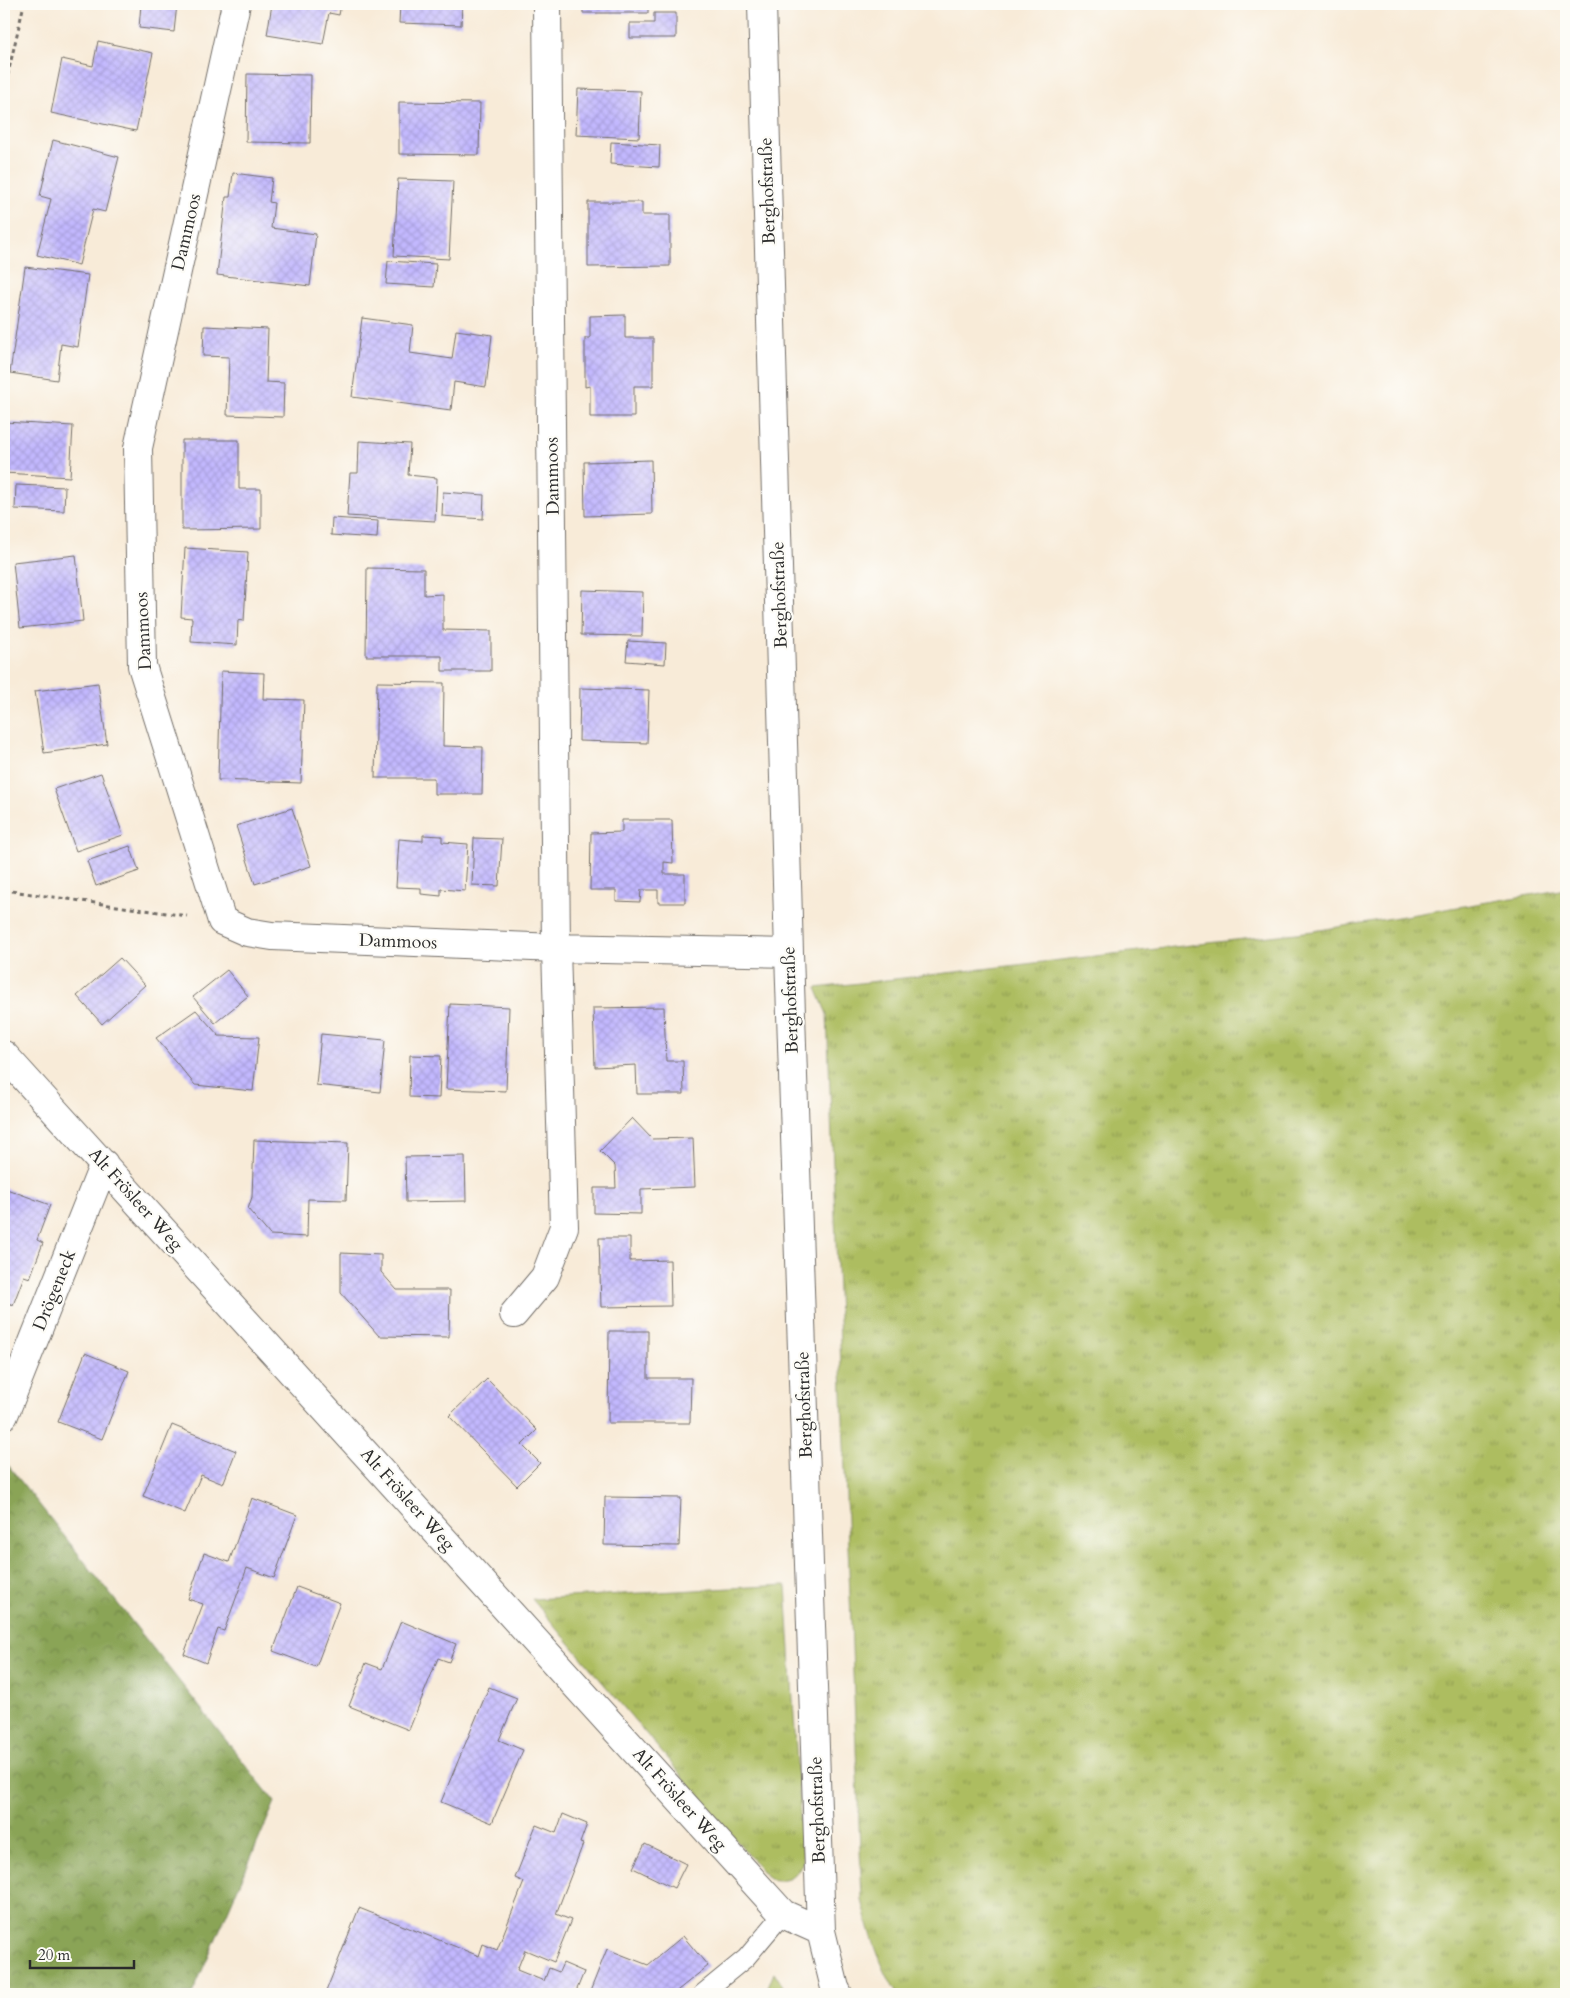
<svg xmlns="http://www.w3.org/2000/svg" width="1570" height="1998" font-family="Cardo,serif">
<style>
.grass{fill:url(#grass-tufts);stroke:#6c7446}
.forest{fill:url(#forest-crowns);stroke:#5a6840}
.building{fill:url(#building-cross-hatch)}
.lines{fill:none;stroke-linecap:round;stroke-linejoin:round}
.lane-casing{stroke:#736e68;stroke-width:20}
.street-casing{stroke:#736e68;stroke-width:30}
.path{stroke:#736e68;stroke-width:3;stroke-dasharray:4 4;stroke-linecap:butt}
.lane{stroke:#fff;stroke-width:18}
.street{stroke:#fff;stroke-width:28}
.labels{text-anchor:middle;stroke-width:4.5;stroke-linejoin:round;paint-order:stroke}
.street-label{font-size:18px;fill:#2b2b2b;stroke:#fdfcf7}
</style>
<defs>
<pattern id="grass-tufts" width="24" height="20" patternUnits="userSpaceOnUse" patternTransform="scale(1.25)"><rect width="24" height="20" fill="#adbd60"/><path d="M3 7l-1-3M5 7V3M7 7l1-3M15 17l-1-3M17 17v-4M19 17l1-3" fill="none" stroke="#8d9a4f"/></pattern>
<pattern id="forest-crowns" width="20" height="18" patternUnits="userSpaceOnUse" patternTransform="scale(1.25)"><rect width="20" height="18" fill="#8aa456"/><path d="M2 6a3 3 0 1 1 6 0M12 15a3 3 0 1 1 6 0" fill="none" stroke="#718647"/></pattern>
<pattern id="building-cross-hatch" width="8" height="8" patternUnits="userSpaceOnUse" patternTransform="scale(1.25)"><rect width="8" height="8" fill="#c2b8fe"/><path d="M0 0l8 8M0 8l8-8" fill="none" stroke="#a79eda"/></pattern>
</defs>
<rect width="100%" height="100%" fill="#fdfcf7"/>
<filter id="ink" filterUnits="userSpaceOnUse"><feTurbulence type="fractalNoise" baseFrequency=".02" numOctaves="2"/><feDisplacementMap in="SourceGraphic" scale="10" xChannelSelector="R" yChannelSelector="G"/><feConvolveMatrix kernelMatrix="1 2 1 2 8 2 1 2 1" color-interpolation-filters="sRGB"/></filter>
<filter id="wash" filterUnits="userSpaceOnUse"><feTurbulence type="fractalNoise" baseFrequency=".0096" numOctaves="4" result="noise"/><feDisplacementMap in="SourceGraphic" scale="20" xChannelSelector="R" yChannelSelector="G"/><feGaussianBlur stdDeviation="1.12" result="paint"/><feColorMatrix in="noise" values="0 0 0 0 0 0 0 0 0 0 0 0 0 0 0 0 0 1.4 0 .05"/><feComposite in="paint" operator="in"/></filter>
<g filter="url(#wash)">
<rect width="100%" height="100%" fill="#f8ebd8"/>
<path class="grass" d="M 1566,889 L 1566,1994 L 897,1994 C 879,1964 870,1934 862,1900 L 827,1014 L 816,988 L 1314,931 Z
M 786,1585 L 803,1862 C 793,1880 789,1882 769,1879 L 532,1599 Z
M 774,1972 L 788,1994 L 765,1994 Z"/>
<path class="forest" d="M 4,1460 L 275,1802 L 192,1994 L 4,1994 Z"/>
<g id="blocks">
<path class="building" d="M 141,4 L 177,4 L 174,32 L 139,28 Z
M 272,4 L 341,4 L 339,15 L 329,13 L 323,44 L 267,35 Z
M 400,4 L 462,4 L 461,25 L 399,23 Z
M 583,4 L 648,4 L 648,13 L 583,13 Z
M 654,13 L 676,13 L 676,38 L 630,38 L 630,23 L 654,23 Z
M 98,41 L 153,53 L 136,131 L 51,113 L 62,59 L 93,66 Z
M 247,74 L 311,75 L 310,143 L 246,142 Z
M 578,89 L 641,91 L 639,138 L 576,135 Z
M 399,102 L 480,103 L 479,155 L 399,154 Z
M 53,140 L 119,157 L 105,212 L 93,209 L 79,265 L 37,255 L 51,199 L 40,196 Z
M 611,142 L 660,145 L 659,167 L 610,164 Z
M 233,173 L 272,178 L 269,202 L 274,203 L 271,228 L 316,234 L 310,286 L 217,275 L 226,197 L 230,197 Z
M 398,179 L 453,181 L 449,259 L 394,256 Z
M 588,202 L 642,202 L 642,215 L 670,215 L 670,266 L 588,267 Z
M 388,261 L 436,264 L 434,287 L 386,284 Z
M 25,267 L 88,275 L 78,347 L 61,344 L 57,380 L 10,373 Z
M 625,315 L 625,338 L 653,338 L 653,386 L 634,386 L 634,417 L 590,417 L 590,386 L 585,387 L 585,338 L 590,338 L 590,316 Z
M 362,318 L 413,325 L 410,353 L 452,359 L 456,330 L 492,335 L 486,387 L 454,382 L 451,410 L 352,397 Z
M 204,326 L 268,329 L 266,382 L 284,383 L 283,417 L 227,415 L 229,357 L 203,356 Z
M 4,422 L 73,426 L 70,477 L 4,473 Z
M 182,440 L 239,440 L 239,489 L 261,489 L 261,529 L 182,530 Z
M 359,441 L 410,444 L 408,475 L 437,478 L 435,521 L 347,516 L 350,473 L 358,473 Z
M 651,460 L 652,514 L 585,516 L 584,462 Z
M 16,485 L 65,487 L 64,511 L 15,509 Z
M 443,492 L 484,495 L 483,519 L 442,516 Z
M 332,518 L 378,521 L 377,538 L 331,535 Z
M 185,548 L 248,552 L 244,621 L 238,620 L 237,645 L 191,642 L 192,618 L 181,617 Z
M 76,555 L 83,621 L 20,628 L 13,562 Z
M 367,568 L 424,569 L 424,595 L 443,594 L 443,630 L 491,631 L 491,671 L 442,671 L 442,656 L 366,656 Z
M 582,590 L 643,592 L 642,636 L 581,635 Z
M 628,641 L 666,643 L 665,664 L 626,661 Z
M 221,671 L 264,673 L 263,699 L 304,700 L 301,783 L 218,780 Z
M 377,682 L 444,683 L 443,746 L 483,747 L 482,794 L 434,794 L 434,778 L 375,778 Z
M 98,683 L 107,744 L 44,753 L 35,691 Z
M 580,688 L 649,690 L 647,743 L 579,741 Z
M 101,773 L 123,835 L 76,851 L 54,789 Z
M 292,808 L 311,866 L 255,884 L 236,826 Z
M 622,820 L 672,820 L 673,863 L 664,862 L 664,874 L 685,874 L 685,903 L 658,903 L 658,890 L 641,890 L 640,902 L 616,901 L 616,890 L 590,890 L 591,833 L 622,832 Z
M 423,835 L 442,836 L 442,842 L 468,844 L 465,891 L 441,889 L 441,896 L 421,894 L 421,888 L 396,887 L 399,839 L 423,841 Z
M 474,838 L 502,839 L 499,886 L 472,885 Z
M 130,846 L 139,871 L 96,886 L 87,861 Z
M 120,958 L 145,985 L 102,1024 L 77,996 Z
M 227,970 L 248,996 L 215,1023 L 193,997 Z
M 450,1004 L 509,1007 L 506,1091 L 446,1089 Z
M 664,1007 L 666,1061 L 683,1061 L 684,1094 L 637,1094 L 636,1065 L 595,1067 L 593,1008 Z
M 196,1010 L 219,1036 L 259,1037 L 253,1091 L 195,1085 L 156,1038 Z
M 321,1034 L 385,1040 L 380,1092 L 316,1085 Z
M 410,1055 L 441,1056 L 439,1098 L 409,1097 Z
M 632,1118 L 652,1139 L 693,1138 L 695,1187 L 641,1189 L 641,1214 L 594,1213 L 594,1188 L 616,1188 L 615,1166 L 600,1151 Z
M 254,1140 L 348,1143 L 346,1200 L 308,1199 L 307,1237 L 270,1235 L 248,1209 L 252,1197 Z
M 465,1156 L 466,1201 L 406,1202 L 405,1157 Z
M 4,1188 L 50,1205 L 37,1240 L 43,1243 L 30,1278 L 24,1276 L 13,1305 L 4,1301 Z
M 599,1238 L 630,1238 L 630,1261 L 670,1260 L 671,1306 L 601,1307 Z
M 341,1253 L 381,1255 L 381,1272 L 397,1290 L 450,1290 L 449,1337 L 379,1336 L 341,1293 Z
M 609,1331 L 648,1331 L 648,1378 L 691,1378 L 690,1423 L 608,1423 Z
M 85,1353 L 129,1371 L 102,1439 L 58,1422 Z
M 487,1379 L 537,1430 L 522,1445 L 540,1463 L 517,1486 L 449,1416 Z
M 172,1425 L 236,1451 L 223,1484 L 201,1475 L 185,1513 L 143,1496 Z
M 605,1497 L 681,1498 L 679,1546 L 604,1545 Z
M 252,1498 L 297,1515 L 274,1578 L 247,1568 L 224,1631 L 218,1629 L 206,1663 L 184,1654 L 203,1604 L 188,1599 L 204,1553 L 229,1562 Z
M 297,1587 L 340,1603 L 316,1667 L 273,1651 Z
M 401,1621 L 456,1644 L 449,1662 L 438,1658 L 409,1730 L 349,1706 L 366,1663 L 382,1669 Z
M 489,1687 L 517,1698 L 499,1740 L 523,1750 L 492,1823 L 441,1802 Z
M 563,1814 L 587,1824 L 580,1843 L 583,1844 L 556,1914 L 571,1920 L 554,1962 L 525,1950 L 517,1970 L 544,1981 L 549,1968 L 559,1972 L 563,1963 L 584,1972 L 575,1994 L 325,1994 L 359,1908 L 479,1956 L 483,1944 L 497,1950 L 524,1882 L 515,1878 L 536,1825 L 556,1833 Z
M 645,1844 L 686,1864 L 674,1888 L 633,1868 Z
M 683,1936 L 708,1966 L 673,1994 L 616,1994 L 614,1992 L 613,1994 L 589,1994 L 607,1949 L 648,1965 Z"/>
</g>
</g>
<g filter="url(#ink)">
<use href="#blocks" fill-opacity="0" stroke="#736e68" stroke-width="1"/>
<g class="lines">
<g class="lane-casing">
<path id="lane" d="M 702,1994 L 746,1958 L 783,1914"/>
</g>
<g class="street-casing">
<path id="street" d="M 236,4 L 138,448 L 142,666 L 222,921 L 247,932 L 272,936 L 556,948 L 789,953
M 762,4 L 789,953 L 821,1931 L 835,1988 L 838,1994
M 4,1055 L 783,1914 L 821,1931
M 514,1314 L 545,1277 L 564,1227 L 556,948 L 547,4
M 4,1415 L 104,1164"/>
</g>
<path class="path" d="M 4,91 L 24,4
M 4,882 L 6,890
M 4,890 L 187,916"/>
<use href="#lane" class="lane"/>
<use href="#street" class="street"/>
</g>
</g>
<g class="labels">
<g class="street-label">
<text transform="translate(767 191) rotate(-92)" y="6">Berghofstraße</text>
<text transform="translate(186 232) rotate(-77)" y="6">Dammoos</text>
<text transform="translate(552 476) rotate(-91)" y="6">Dammoos</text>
<text transform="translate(779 595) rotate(-92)" y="6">Berghofstraße</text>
<text transform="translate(143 631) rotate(-93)" y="6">Dammoos</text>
<text transform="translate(398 941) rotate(2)" y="6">Dammoos</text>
<text transform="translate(790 1000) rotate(-92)" y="6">Berghofstraße</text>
<text transform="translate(136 1199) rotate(48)" y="6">Alt Frösleer Weg</text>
<text transform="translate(54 1290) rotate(-68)" y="6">Drögeneck</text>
<text transform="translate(804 1405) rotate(-92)" y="6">Berghofstraße</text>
<text transform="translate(408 1499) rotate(48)" y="6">Alt Frösleer Weg</text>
<text transform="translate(680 1799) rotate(48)" y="6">Alt Frösleer Weg</text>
<text transform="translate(817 1810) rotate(-92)" y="6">Berghofstraße</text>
</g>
</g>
<rect width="1570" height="1998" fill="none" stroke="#fdfcf7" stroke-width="20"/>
<path d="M30 1960v8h104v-8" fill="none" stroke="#2b2b2b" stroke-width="2.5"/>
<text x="38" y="1960" font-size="15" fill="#2b2b2b" stroke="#fdfcf7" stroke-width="4" paint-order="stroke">20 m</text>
</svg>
